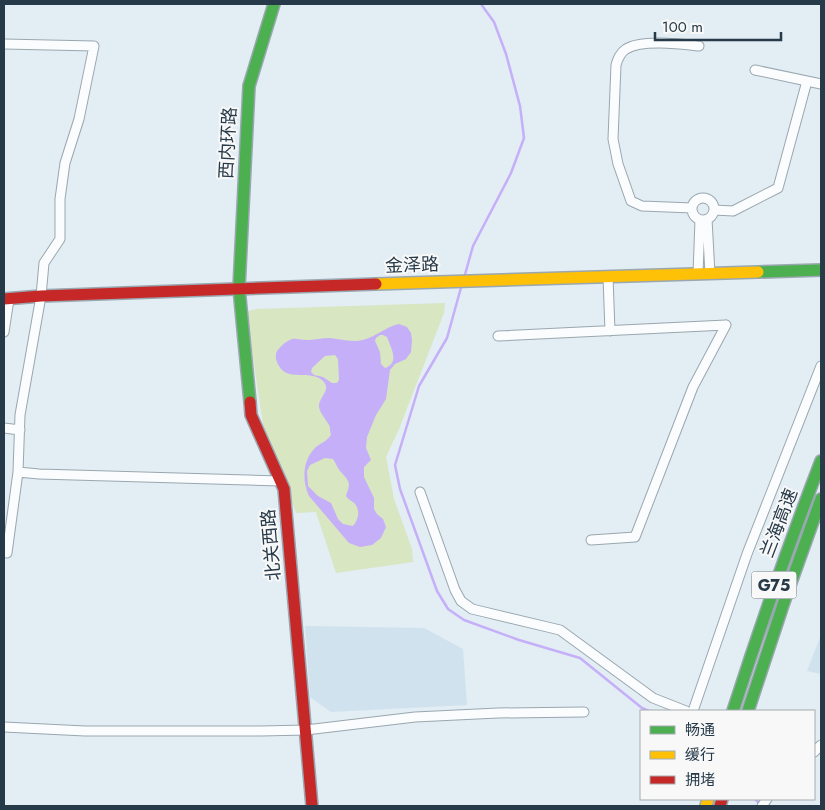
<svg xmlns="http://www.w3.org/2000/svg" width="825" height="810" font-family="Jost,'Noto Sans SC',sans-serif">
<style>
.built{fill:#d1e2ef}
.green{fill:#d8e6c2}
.water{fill:#c6aff9;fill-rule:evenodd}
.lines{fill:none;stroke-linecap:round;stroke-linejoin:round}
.stream{stroke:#c6aff9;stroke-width:2.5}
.street-casing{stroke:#99a7b0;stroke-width:11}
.fast-casing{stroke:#99a7b0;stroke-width:14}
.slow-casing{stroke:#99a7b0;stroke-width:14}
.jam-casing{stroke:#99a7b0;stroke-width:14}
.street{stroke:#fbfcfd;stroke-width:9}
.fast{stroke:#4caf50;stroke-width:11}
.slow{stroke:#ffc107;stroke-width:11}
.jam{stroke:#c62828;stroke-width:11}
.labels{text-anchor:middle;stroke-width:4;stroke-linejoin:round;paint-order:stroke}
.shield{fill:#f8f8f8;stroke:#65737e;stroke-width:1}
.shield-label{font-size:16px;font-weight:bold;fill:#263a49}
.street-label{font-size:18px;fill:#263a49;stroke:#f8f8f8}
</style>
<rect width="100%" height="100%" fill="#e2edf4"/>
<path class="built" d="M 305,626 L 424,628 L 463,649 L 467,705 L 331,712 L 310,697 Z
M 821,635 L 821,674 L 807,671 Z"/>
<path class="green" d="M 445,303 L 444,313 L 399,429 L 386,457 L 394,499 L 412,549 L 413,562 L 336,573 L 316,512 L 296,513 L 263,424 L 246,312 L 256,309 Z"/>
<path class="water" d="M 399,324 L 407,327 L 411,333 L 412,340 L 411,352 L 406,359 L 395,364 L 390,370 L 386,399 L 376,415 L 367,437 L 366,448 L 371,460 L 364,467 L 364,477 L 374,498 L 374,509 L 377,514 L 383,519 L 386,527 L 381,538 L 372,545 L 360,547 L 349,543 L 309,496 C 302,481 302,460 316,447 C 322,442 325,443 331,435 C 330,432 330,430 330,427 C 327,420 320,414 319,407 C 318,398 331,391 324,382 C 313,369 292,381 281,369 C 277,364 274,357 277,351 C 280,347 286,341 292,339 C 296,338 302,340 307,340 C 314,340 322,338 330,338 C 339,339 348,341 357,341 C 373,340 384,327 399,324 ZM 380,335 L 383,335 L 387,337 C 391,348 400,363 385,368 L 381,364 L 380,352 L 375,341 L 376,338 ZM 335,355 L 338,359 L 339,380 L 337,383 L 332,383 L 323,377 L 314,375 L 311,372 L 312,368 L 325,356 ZM 325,458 L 333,459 C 336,463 338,470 342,473 C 351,483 350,484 346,496 C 348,499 350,500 353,502 C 361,509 359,519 353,526 L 343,524 L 338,519 L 331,503 L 318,496 L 308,486 L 307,471 L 310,465 Z"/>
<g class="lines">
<path class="stream" d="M 464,278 L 473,246 L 511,173 L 524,138 L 520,106 L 506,54 L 494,22 L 481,4
M 462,284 L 447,338 L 419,386 L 395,465 L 400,489 L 437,591 L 448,609 L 464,620 L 519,640 L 580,658 L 642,708 L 649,711
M 755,799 L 761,805"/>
<g class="street-casing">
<path id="street" d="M 4,44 L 94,46 L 79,119 L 65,163 L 60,199 L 60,239 L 44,263 L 41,296 L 20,415 L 18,472 L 7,553
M 755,70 L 821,84
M692 209a11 11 0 1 1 22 0a11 11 0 1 1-22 0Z
M 692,208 L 642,206 L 631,201 L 618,164 L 613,139 L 616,65 C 618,58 620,53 626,49 C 642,39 681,44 699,46
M 714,210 L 733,211 L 778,188 L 807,81
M 707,219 L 710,274
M 698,274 L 700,220
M 608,277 L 610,331
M 4,332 L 9,299
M 498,336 L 726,325
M 4,428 L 20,430
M 18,472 L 39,474 L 280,481
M 420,492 L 455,590 L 461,601 L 472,609 L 560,630 L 653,698 L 686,711
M 591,540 L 635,537 L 693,387 L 726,325
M 693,711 L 747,554 L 821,366
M 4,727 L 85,731 L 261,731 L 306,730 L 415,717 L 498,713 L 584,712
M 814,752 L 821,745
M 762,806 L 767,799"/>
</g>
<g class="fast-casing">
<path id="fast" d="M 758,272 L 821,270
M 250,402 L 239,288 L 249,86 L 274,4
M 733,711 C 760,627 789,544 821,461
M 748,711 L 783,605 L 821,499"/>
</g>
<g class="slow-casing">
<path id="slow" d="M 376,284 L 758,272
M 706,806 L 708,799"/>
</g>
<g class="jam-casing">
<path id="jam" d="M 4,299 L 41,296 L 376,284
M 250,402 L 251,415 L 284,489 L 312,806
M 720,806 L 722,799"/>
</g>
<use href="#street" class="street"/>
<use href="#fast" class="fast"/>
<use href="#slow" class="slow"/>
<use href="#jam" class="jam"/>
</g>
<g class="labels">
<rect class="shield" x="751.5" y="571.5" width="45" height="27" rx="4"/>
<g class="shield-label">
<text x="774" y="591">G75</text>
</g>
<g class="street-label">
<text transform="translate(228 143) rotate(-87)" y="6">西内环路</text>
<text transform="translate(412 265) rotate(-2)" y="6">金泽路</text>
<text transform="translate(779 523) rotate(-69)" y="6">兰海高速</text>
<text transform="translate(271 545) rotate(-95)" y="6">北关西路</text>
</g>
</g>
<rect width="825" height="810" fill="none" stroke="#263a49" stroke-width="10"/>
<rect x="640" y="710" width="175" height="90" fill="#f8f8f8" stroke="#a4acb2"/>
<rect x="650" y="726" width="25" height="8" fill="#4caf50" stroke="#a4acb2"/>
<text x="685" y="735" font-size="15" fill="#263a49">畅通</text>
<rect x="650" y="751" width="25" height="8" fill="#ffc107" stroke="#a4acb2"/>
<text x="685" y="760" font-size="15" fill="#263a49">缓行</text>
<rect x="650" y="776" width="25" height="8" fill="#c62828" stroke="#a4acb2"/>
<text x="685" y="785" font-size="15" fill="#263a49">拥堵</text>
<path d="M655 32v8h126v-8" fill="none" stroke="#263a49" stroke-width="2.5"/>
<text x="662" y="32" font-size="15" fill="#263a49" stroke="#f8f8f8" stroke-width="4" paint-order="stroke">100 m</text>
</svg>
